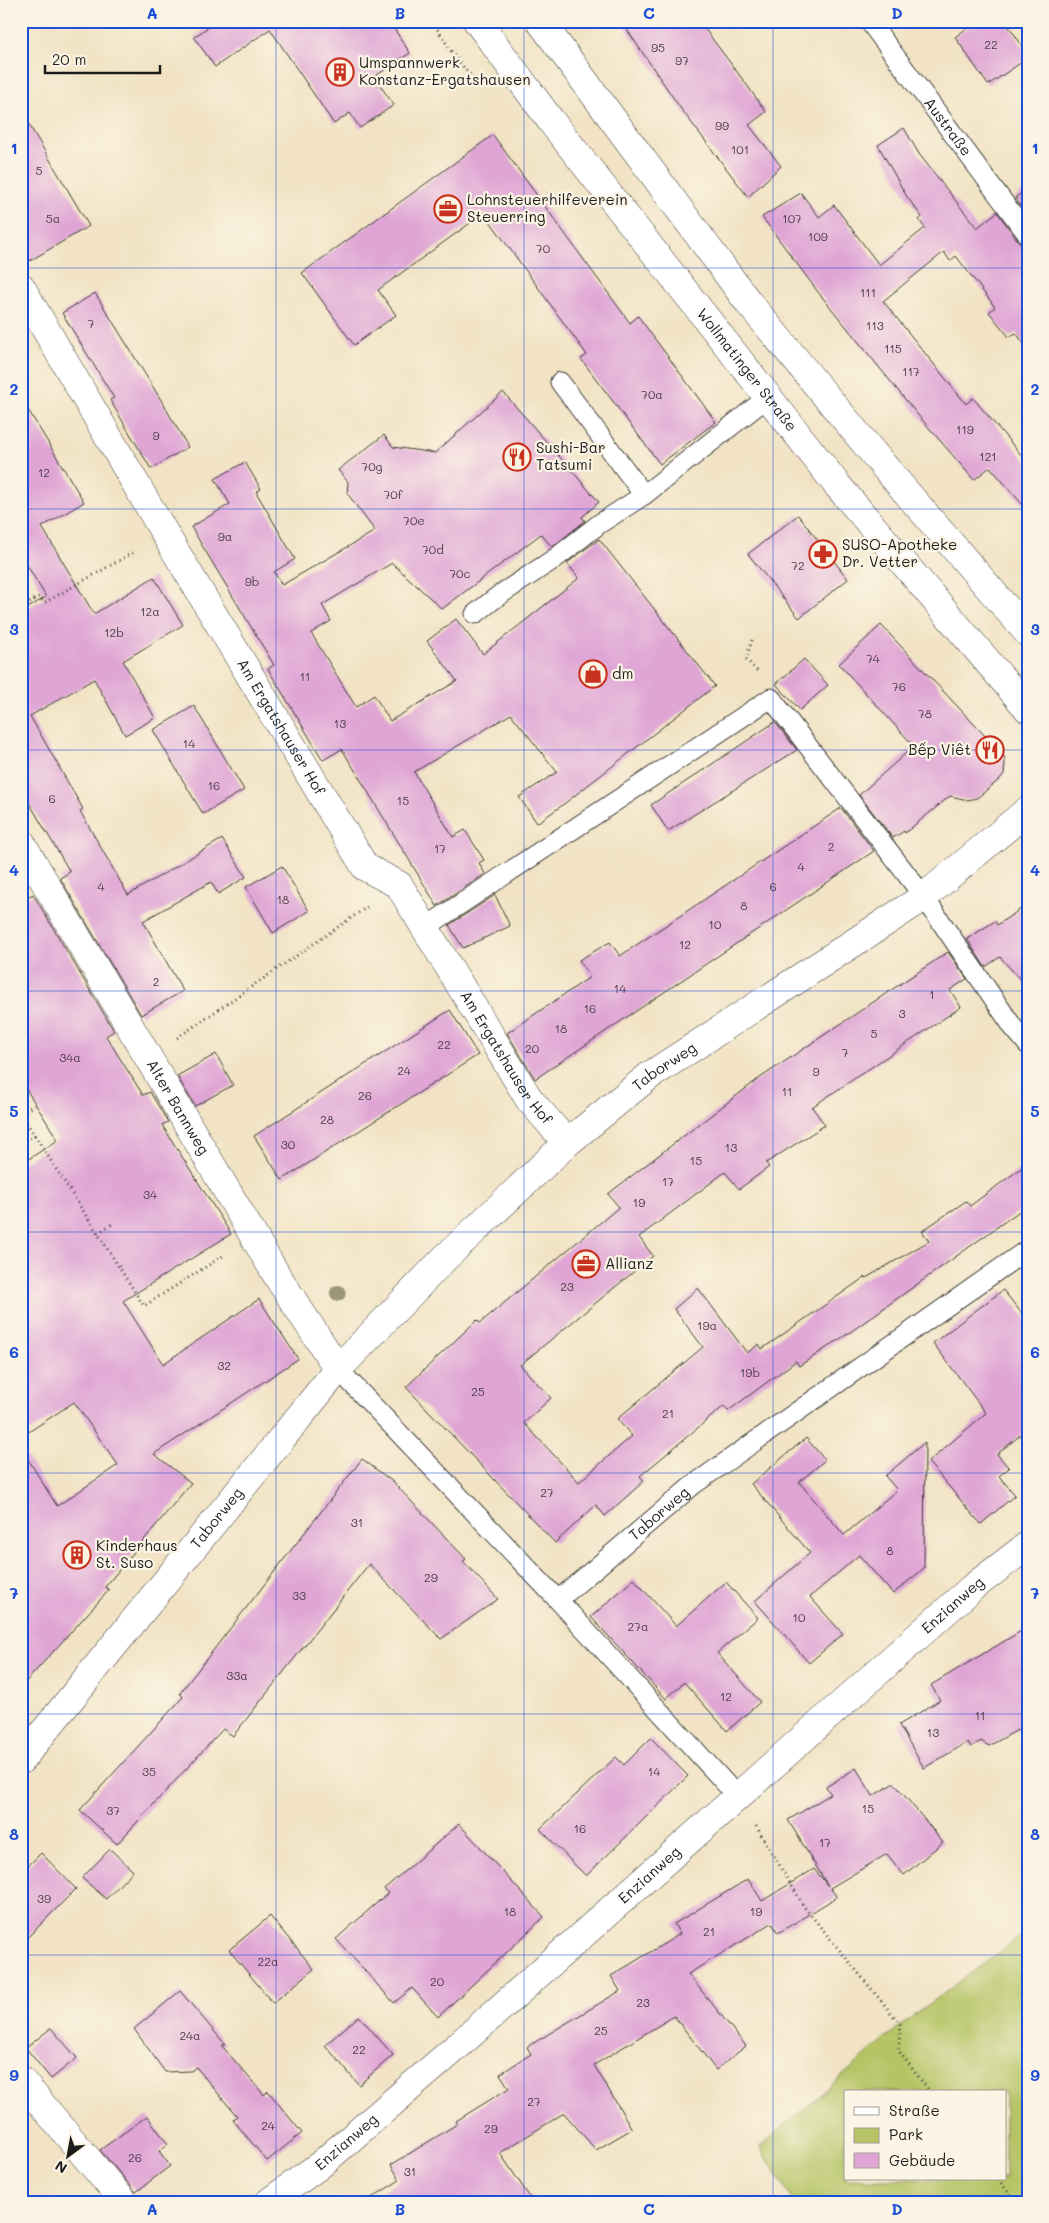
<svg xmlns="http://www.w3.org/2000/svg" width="1049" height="2223" font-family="Mali,sans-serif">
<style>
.green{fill:#b6c466;stroke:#697041;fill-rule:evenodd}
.building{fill:#dfa5d5}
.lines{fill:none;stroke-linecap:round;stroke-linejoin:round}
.service-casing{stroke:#3c3a35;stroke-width:21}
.minor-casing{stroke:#3c3a35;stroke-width:29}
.secondary-casing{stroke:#3c3a35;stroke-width:29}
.path{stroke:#3c3a35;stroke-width:3;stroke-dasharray:1 4;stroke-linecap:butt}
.service{stroke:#fff;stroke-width:19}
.minor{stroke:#fff;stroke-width:28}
.secondary{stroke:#fff;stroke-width:28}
.tree{fill:#9a9676}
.grid{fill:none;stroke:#1d4ed8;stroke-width:1;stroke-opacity:0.55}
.labels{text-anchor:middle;stroke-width:4.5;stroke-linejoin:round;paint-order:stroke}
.number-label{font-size:12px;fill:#4d3e4a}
.poi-label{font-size:15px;fill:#1c1c1c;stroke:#fcf5e5;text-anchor:start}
.street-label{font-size:15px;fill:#1c1c1c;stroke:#fcf5e5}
.neatline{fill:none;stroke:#1d4ed8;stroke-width:2}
.grid-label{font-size:16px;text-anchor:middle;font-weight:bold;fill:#1d4ed8}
</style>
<rect width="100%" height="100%" fill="#fcf5e5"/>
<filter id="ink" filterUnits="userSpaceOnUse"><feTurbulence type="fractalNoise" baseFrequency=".02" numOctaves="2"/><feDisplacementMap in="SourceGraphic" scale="10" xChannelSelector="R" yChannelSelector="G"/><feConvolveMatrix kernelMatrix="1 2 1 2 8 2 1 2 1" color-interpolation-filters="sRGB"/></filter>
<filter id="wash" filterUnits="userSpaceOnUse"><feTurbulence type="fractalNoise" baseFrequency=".0096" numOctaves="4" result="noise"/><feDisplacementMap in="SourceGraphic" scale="20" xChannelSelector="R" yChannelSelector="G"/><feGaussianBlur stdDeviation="1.12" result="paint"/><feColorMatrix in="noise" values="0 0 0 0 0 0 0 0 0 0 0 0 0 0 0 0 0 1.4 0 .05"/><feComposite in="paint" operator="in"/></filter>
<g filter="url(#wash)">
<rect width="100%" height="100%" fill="#f1e3c4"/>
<path class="green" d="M 1028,1931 L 1028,2202 L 794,2202 L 760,2147 L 901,2025 ZM 845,2092 L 1005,2092 L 1005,2179 L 845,2179 Z"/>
<g id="blocks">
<path class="building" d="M 217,21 L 389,21 L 410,53 L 374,77 L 394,105 L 360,128 L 350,113 L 334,124 L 270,29 L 215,67 L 194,37 Z
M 621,21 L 699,21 L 749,88 L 766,112 L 749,125 L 781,166 L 748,197 L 681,109 Z
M 977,21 L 1005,21 L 1028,54 L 1028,58 L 988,85 L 955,37 Z
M 21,111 L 89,226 L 21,266 Z
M 904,128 L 919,154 L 977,228 L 997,212 L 1019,242 L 1028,246 L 1028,349 L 1016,333 L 1009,337 L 989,312 L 995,307 L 956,256 L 950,261 L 944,252 L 883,301 L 966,404 L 973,398 L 1028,463 L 1028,511 L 990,467 L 974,480 L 917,414 L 818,292 L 762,217 L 801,193 L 819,217 L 834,205 L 879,265 L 925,228 L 919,220 L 922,217 L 907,197 L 878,145 Z
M 493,135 L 630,323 L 638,316 L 716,422 L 660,464 L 581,359 L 587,355 L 484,213 L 378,290 L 396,315 L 354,345 L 302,273 Z
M 1028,188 L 1028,216 L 1015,198 Z
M 95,293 L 161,400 L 188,447 L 151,469 L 110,400 L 114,398 L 62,313 Z
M 503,392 L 599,502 L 582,517 L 585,521 L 552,547 L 541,534 L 442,609 L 392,563 L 322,605 L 331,621 L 311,633 L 356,707 L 374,695 L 390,721 L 457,681 L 427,641 L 456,619 L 483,654 L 579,578 L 567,563 L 599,539 L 715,686 L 560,807 L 537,823 L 519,797 L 557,772 L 511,714 L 414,772 L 453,837 L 465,830 L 484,860 L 479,863 L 485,874 L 437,906 L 342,749 L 323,760 L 268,669 L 274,665 L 191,527 L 230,504 L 215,479 L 245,462 L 261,489 L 256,492 L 295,559 L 274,572 L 282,585 L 375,531 L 347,493 L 348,482 L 338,470 L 384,435 L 393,447 L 435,453 Z
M 21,398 L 84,502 L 42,527 L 94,614 L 154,577 L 183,625 L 123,661 L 155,718 L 125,735 L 94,679 L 30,716 L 83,809 L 80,811 L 128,895 L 222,839 L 246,877 L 218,894 L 211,882 L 143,921 L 183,991 L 141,1015 L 60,878 L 70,872 L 21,789 L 21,612 L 46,597 L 21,555 Z
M 798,515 L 848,579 L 799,618 L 748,554 Z
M 881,625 L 1004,756 L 1005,762 L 1004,774 L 999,780 L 977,798 L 968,800 L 950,796 L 905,833 L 904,831 L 893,838 L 859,795 L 914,746 L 839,664 Z
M 804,659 L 828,685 L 800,710 L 776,684 Z
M 194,706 L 244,790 L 203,814 L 153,730 Z
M 775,722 L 797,750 L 668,831 L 651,805 Z
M 841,808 L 874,851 L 535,1079 L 507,1033 L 590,977 L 579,960 L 610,942 L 620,956 Z
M 282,866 L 309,911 L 273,933 L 246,887 Z
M 33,894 L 114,1031 L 106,1036 L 143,1095 L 150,1092 L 168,1122 L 162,1125 L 231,1234 L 123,1301 L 163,1364 L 259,1299 L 298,1359 L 154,1454 L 191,1483 L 105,1587 L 109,1590 L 21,1687 L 21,1448 L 57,1506 L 118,1465 L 74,1402 L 21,1437 L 21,1164 L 58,1140 L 21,1081 L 21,901 Z
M 495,895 L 510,926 L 463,948 L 449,925 Z
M 1028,904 L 1028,988 L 1000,957 L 985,967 L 967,939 L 995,921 L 997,925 Z
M 948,952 L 967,979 L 950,990 L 961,1007 L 812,1107 L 825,1125 L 766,1163 L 769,1167 L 739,1189 L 725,1172 L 639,1237 L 653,1256 L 520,1365 L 551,1398 L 524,1423 L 579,1482 L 632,1436 L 617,1419 L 703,1347 L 674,1309 L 698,1288 L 747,1353 L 759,1344 L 762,1349 L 865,1277 L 866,1278 L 929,1241 L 922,1231 L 966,1201 L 970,1206 L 1028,1163 L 1028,1205 L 849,1333 L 799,1366 L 796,1361 L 728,1411 L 724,1406 L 640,1476 L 644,1481 L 605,1516 L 596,1505 L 555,1543 L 406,1387 L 477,1320 L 480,1323 L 619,1207 L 608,1194 L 757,1080 Z
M 450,1010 L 478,1055 L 282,1180 L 254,1136 Z
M 216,1054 L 233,1085 L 195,1106 L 177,1076 Z
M 1003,1290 L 1028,1321 L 1028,1429 L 997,1454 L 1009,1468 L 999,1476 L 1015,1495 L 981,1524 L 928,1462 L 986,1413 L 933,1343 Z
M 806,1438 L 825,1460 L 799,1482 L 844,1535 L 897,1490 L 885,1476 L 925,1442 L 924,1568 L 893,1594 L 859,1555 L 810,1597 L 843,1634 L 809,1663 L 755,1601 L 810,1553 L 751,1484 Z
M 362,1459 L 393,1482 L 466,1559 L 463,1561 L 498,1599 L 441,1639 L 369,1564 L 233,1736 L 223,1729 L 117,1844 L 80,1810 L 183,1697 L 180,1693 Z
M 634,1579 L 676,1626 L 726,1582 L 758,1618 L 717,1653 L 760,1702 L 727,1731 L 684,1682 L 666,1699 L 591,1617 Z
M 1028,1627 L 1028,1724 L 989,1746 L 981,1741 L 971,1747 L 968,1742 L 924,1768 L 899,1725 L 940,1700 L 931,1685 Z
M 651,1738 L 688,1776 L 586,1876 L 540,1829 L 616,1757 L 624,1765 Z
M 856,1768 L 873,1796 L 894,1783 L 943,1842 L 904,1875 L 887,1854 L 830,1888 L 837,1897 L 778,1933 L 772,1923 L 688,1974 L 746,2046 L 716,2070 L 674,2016 L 594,2065 L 632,2129 L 596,2150 L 564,2113 L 500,2153 L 533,2202 L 365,2202 L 400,2180 L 391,2165 L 457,2124 L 456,2121 L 509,2088 L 500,2074 L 531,2054 L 527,2047 L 620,1991 L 611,1976 L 680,1934 L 674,1924 L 748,1879 L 762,1901 L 814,1869 L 828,1886 L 788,1820 L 831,1794 L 826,1787 Z
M 459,1824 L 544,1917 L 438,2017 L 412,1988 L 394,2003 L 336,1939 L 388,1893 L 384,1889 Z
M 110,1849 L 133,1871 L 106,1899 L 82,1878 Z
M 41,1853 L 76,1889 L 21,1944 L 21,1873 Z
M 270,1916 L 314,1969 L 273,2003 L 229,1950 Z
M 180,1991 L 225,2044 L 222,2046 L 264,2095 L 268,2091 L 302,2133 L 267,2161 L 233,2120 L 237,2116 L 196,2067 L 191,2071 L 165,2072 L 134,2029 Z
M 359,2016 L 393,2055 L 359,2085 L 325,2045 Z
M 51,2028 L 77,2058 L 51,2079 L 26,2048 Z
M 147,2116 L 168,2144 L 159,2151 L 170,2166 L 136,2192 L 100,2150 Z"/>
</g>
</g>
<g filter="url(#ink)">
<use href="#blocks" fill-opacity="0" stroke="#3c3a35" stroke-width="1"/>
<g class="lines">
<g class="service-casing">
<g id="service">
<path id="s1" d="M 869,21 L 1028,235"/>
<path d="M 560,382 L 644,495 L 768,397"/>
<path d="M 475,614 L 498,596 L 557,557 L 599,524 L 644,495"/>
<path d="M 426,927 L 771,698 L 924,897 L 1013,1027 L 1028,1045"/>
<path id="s2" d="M 338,1369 L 558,1600 L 693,1485 L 1028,1249"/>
<path d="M 558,1600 L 737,1796"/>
</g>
</g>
<g class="minor-casing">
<g id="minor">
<path id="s3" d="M 21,287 L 165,534 L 365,867 L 399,885 L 529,1099 L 567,1143"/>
<path id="s4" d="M 21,842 L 279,1279 L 338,1369"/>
<path id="s5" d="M 21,1760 L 338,1369 L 445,1258 L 567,1143 L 649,1076 L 924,897 L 1028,810"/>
<path d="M 21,2080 L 124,2202"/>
<path id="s6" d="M 269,2202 L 320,2165 L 452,2051 L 972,1588 L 1028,1545"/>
</g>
</g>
<g class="secondary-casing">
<g id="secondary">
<path id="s7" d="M 477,21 L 551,121 L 838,486 L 1028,709"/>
<path d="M 540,21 L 748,302 L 888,471 L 1028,633"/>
</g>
</g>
<path class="path" d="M 432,21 L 455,57 L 482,89
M 21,608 L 39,597 L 44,603 L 136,551
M 752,640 L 746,659 L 758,672
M 177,1038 L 367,907
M 21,1113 L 36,1104
M 21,1114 L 144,1306 L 226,1254
M 21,1143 L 35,1135
M 98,1233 L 112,1224
M 756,1826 L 805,1908 L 901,2025 L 898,2050 L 930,2092
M 998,2179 L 1016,2202"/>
<use href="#service" class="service"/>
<use href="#minor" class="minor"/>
<use href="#secondary" class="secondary"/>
</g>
<circle class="tree" cx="338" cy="1293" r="8"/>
</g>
<path class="grid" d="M 276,21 L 276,2202M 524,21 L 524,2202M 773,21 L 773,2202M 21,268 L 1028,268M 21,509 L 1028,509M 21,750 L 1028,750M 21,991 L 1028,991M 21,1232 L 1028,1232M 21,1473 L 1028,1473M 21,1714 L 1028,1714M 21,1955 L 1028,1955"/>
<defs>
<g id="building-ring" transform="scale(1.4375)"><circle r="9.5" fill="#fcf5e5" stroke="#c8321e" stroke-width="1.5"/><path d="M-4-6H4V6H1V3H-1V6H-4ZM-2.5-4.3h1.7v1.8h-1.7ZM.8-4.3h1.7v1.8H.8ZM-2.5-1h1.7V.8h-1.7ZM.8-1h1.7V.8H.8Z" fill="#c8321e"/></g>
<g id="office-ring" transform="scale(1.4375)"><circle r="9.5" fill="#fcf5e5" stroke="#c8321e" stroke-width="1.5"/><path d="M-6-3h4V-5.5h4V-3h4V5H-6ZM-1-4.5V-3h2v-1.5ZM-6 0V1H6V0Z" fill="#c8321e"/></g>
<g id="restaurant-ring" transform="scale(1.4375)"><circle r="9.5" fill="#fcf5e5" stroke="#c8321e" stroke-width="1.5"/><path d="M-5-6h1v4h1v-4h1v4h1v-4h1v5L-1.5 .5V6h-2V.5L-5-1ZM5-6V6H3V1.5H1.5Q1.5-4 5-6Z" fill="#c8321e"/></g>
<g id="pharmacy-ring" transform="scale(1.4375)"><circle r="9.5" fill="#fcf5e5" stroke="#c8321e" stroke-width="1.5"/><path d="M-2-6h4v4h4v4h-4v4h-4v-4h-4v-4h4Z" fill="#c8321e"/></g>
<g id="shop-ring" transform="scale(1.4375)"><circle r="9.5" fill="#fcf5e5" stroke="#c8321e" stroke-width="1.5"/><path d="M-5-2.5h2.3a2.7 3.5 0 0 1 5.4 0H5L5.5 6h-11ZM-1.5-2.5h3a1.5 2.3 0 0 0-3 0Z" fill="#c8321e"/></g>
</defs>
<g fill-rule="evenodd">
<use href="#building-ring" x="340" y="72"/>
<use href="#office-ring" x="448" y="209"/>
<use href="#restaurant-ring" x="517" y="457"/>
<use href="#pharmacy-ring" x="823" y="554"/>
<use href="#shop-ring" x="593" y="674"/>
<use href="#restaurant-ring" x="990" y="750"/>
<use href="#office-ring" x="586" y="1264"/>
<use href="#building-ring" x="77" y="1555"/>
</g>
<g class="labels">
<g class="number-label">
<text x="991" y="49">22</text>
<text x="658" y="52">95</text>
<text x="682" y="65">97</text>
<text x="722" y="130">99</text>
<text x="740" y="154">101</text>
<text x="39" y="175">5</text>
<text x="53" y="223">5a</text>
<text x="792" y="223">107</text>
<text x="818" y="241">109</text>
<text x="543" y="253">70</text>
<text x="868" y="297">111</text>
<text x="91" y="328">7</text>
<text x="875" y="330">113</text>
<text x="893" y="353">115</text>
<text x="911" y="376">117</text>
<text x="652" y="399">70a</text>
<text x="965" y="434">119</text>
<text x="156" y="440">9</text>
<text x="988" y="461">121</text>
<text x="372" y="471">70g</text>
<text x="44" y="477">12</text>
<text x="393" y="499">70f</text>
<text x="414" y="525">70e</text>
<text x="225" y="541">9a</text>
<text x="433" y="554">70d</text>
<text x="798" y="570">72</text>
<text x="460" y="578">70c</text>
<text x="252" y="586">9b</text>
<text x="150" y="616">12a</text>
<text x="114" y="637">12b</text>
<text x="873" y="663">74</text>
<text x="305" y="681">11</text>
<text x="899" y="691">76</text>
<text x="925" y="718">78</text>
<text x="340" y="728">13</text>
<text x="189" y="748">14</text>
<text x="214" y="790">16</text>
<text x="52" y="803">6</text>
<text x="403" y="805">15</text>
<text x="831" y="851">2</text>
<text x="440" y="853">17</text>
<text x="801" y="871">4</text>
<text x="101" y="891">4</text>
<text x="773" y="891">6</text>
<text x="283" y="904">18</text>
<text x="744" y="910">8</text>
<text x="715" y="929">10</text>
<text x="685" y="949">12</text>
<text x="156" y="986">2</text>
<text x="620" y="993">14</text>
<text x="932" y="999">1</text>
<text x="590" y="1013">16</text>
<text x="902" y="1018">3</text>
<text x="561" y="1033">18</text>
<text x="874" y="1038">5</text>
<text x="444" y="1049">22</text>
<text x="532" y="1053">20</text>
<text x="845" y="1057">7</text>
<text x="70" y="1062">34a</text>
<text x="404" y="1075">24</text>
<text x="816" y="1076">9</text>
<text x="787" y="1096">11</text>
<text x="365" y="1100">26</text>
<text x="327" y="1124">28</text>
<text x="288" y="1149">30</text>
<text x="731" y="1152">13</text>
<text x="696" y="1165">15</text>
<text x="668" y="1186">17</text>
<text x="150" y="1199">34</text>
<text x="639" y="1207">19</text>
<text x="567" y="1291">23</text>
<text x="707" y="1330">19a</text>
<text x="224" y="1370">32</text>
<text x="750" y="1377">19b</text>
<text x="478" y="1396">25</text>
<text x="668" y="1418">21</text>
<text x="547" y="1497">27</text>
<text x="357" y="1527">31</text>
<text x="890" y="1555">8</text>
<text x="431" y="1582">29</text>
<text x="299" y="1600">33</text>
<text x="799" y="1622">10</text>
<text x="638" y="1631">27a</text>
<text x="237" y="1680">33a</text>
<text x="726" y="1701">12</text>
<text x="980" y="1720">11</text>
<text x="933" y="1737">13</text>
<text x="149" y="1776">35</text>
<text x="654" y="1776">14</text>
<text x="868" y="1813">15</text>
<text x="113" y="1815">37</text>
<text x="580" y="1833">16</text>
<text x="825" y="1847">17</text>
<text x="44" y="1903">39</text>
<text x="510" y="1916">18</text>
<text x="756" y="1916">19</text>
<text x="709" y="1936">21</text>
<text x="268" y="1966">22a</text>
<text x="437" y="1986">20</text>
<text x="643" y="2007">23</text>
<text x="601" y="2035">25</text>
<text x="190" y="2040">24a</text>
<text x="359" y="2054">22</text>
<text x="534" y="2106">27</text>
<text x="268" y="2130">24</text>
<text x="491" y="2133">29</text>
<text x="135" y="2162">26</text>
<text x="410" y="2176">31</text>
</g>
<g class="poi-label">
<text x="359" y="68">Umspannwerk<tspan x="359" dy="17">Konstanz-Ergatshausen</tspan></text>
<text x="467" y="205">Lohnsteuerhilfeverein<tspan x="467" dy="17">Steuerring</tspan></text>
<text x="536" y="453">Sushi-Bar<tspan x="536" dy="17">Tatsumi</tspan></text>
<text x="842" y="550">SUSO-Apotheke<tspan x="842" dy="17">Dr. Vetter</tspan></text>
<text x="612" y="679">dm</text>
<text x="971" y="755" text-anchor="end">Bếp Viêt</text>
<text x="605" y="1269">Allianz</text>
<text x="96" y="1551">Kinderhaus<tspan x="96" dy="17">St. Suso</tspan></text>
</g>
<g class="street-label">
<text dy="5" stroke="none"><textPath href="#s1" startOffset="132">Austraße</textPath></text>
<text dy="5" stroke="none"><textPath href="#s7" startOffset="441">Wollmatinger Straße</textPath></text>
<text dy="5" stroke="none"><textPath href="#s3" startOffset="511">Am Ergatshauser Hof</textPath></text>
<text dy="5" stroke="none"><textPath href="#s3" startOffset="916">Am Ergatshauser Hof</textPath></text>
<text dy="5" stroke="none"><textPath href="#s5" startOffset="949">Taborweg</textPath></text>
<text dy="5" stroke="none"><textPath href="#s4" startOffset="308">Alter Bannweg</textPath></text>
<text dy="5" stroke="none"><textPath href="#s2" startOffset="452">Taborweg</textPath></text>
<text dy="5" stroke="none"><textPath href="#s5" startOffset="311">Taborweg</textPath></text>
<text dy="5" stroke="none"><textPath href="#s6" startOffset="908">Enzianweg</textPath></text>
<text dy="5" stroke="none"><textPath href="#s6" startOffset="502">Enzianweg</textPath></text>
<text dy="5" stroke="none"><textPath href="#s6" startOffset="98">Enzianweg</textPath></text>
</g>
</g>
<rect width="1049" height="2223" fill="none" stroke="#fcf5e5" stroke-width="55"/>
<rect x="844" y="2090" width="162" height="90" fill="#fcf5e5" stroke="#a29e95"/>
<rect x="854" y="2107" width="25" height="8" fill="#ffffff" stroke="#a29e95"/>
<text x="889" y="2116" font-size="15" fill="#1c1c1c">Straße</text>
<rect x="854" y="2128" width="25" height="15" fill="#b6c466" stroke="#a29e95"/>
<text x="889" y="2140" font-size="15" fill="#1c1c1c">Park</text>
<rect x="854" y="2153" width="25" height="15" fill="#dfa5d5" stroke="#a29e95"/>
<text x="889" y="2166" font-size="15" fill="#1c1c1c">Gebäude</text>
<g transform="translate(68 2156) rotate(212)" stroke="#fcf5e5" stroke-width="4" paint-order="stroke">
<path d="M0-4L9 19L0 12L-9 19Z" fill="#1c1c1c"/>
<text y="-8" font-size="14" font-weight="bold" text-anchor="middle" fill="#1c1c1c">N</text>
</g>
<path d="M45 65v8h115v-8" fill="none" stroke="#1c1c1c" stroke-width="2.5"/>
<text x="52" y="65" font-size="15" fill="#1c1c1c" stroke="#fcf5e5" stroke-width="4" paint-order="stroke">20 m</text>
<rect x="28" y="28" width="994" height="2168" class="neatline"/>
<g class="grid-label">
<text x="152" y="19">A</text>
<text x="400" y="19">B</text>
<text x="649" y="19">C</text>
<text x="897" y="19">D</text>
<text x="14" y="154">1</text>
<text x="1035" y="154">1</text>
<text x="14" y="395">2</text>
<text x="1035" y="395">2</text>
<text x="14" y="635">3</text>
<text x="1035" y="635">3</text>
<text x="14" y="876">4</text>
<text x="1035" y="876">4</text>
<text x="14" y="1117">5</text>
<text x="1035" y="1117">5</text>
<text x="14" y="1358">6</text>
<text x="1035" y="1358">6</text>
<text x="14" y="1599">7</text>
<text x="1035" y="1599">7</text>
<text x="14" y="1840">8</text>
<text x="1035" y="1840">8</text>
<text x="14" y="2081">9</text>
<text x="1035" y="2081">9</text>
<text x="152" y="2215">A</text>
<text x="400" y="2215">B</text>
<text x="649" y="2215">C</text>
<text x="897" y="2215">D</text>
</g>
</svg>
